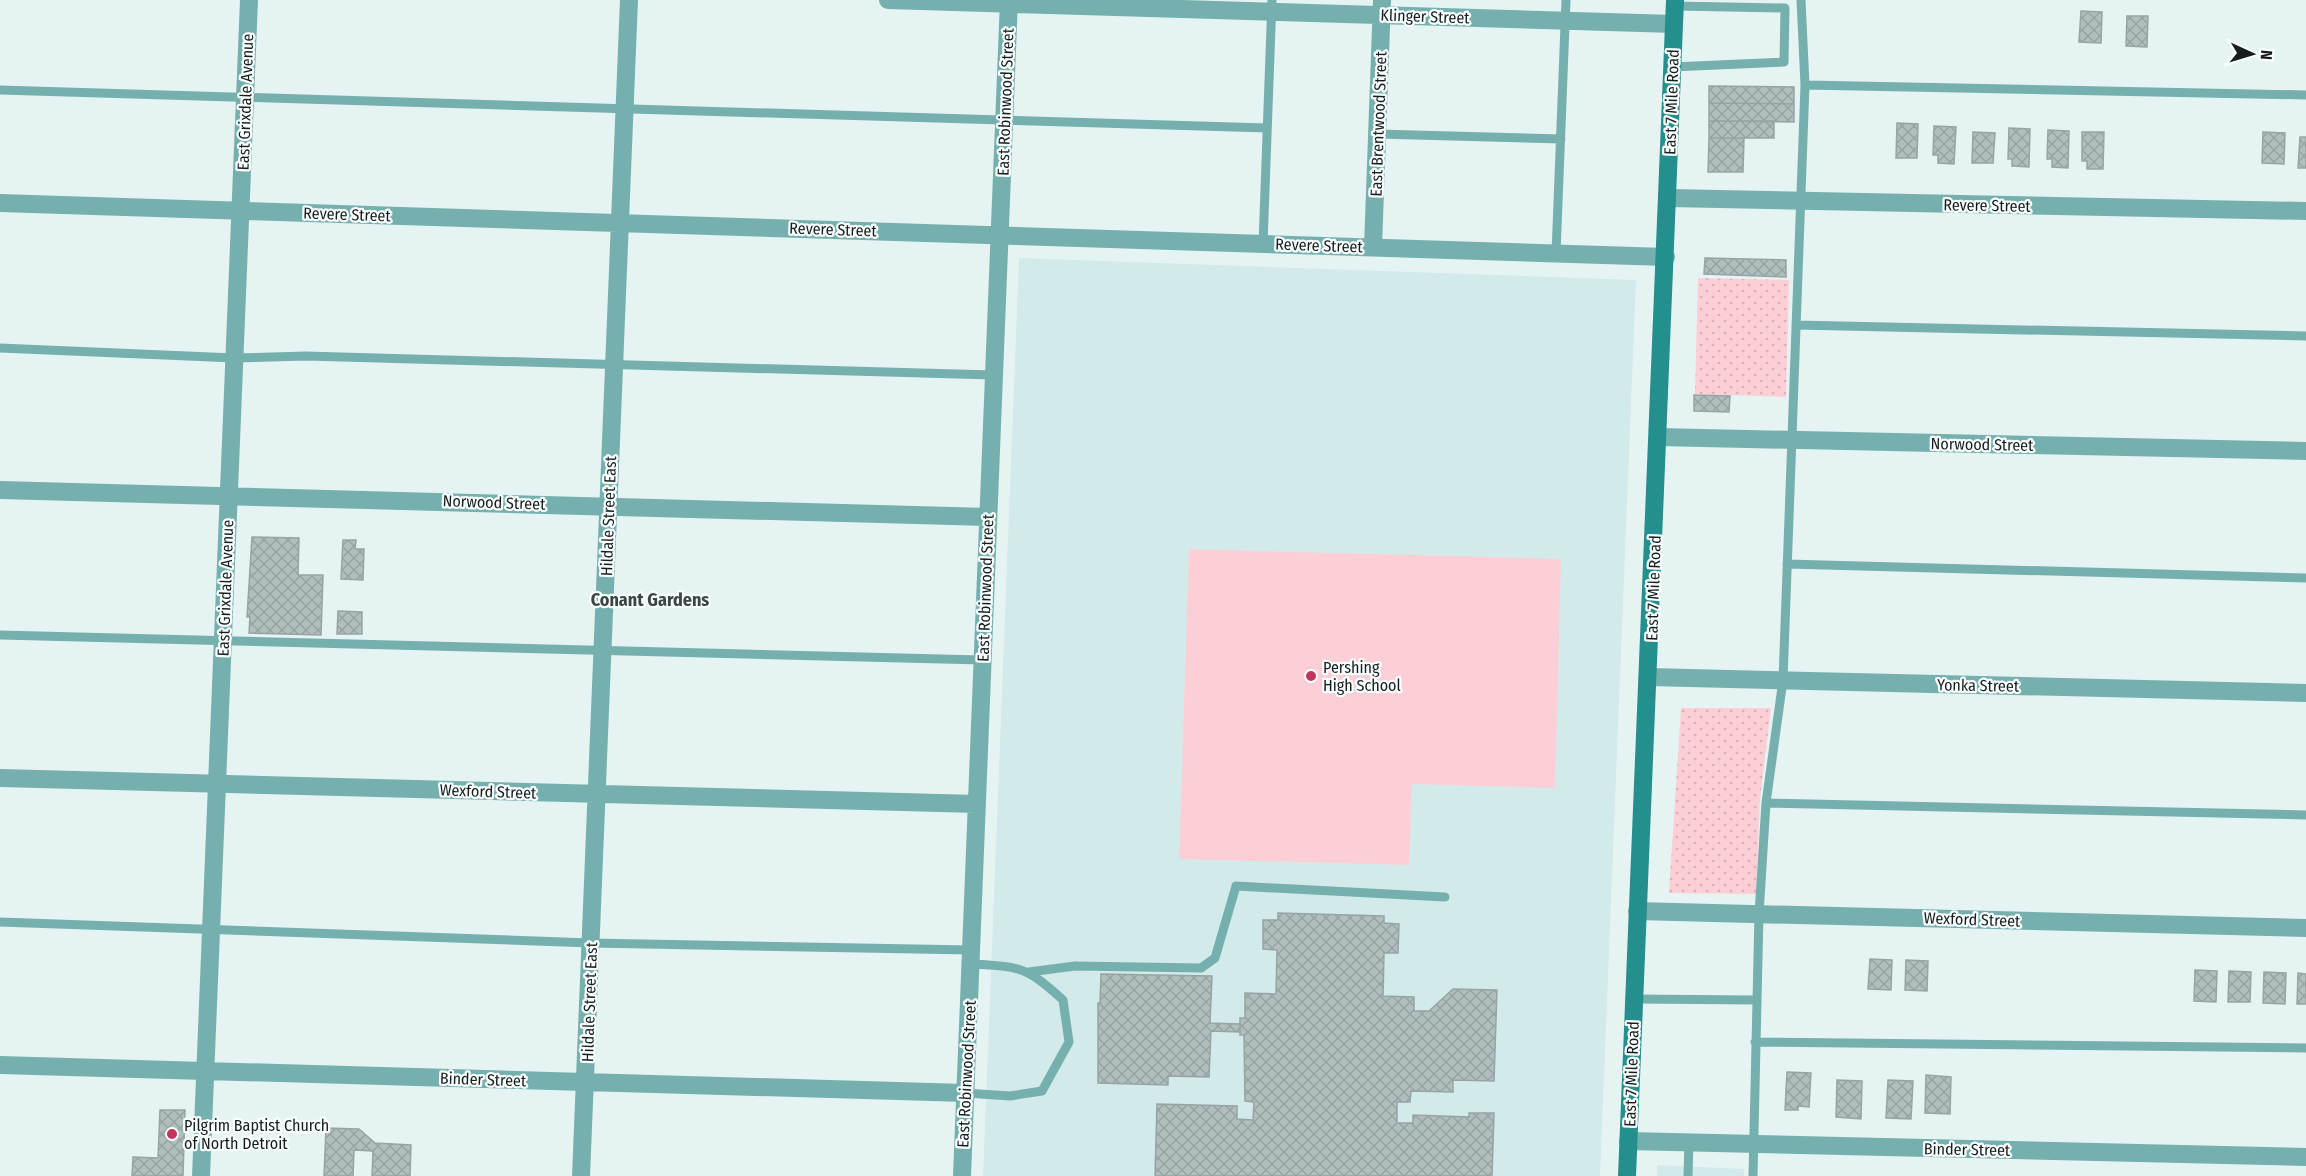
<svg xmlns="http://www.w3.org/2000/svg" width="2306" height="1176" font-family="'Fira Sans Condensed',sans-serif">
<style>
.built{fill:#d2ebea}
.grass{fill:url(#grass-dots)}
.pitch{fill:#fccfd6}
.building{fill:url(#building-cross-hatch);stroke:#97a4a4;stroke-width:1.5}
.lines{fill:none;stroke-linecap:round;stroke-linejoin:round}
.lane{stroke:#75b0ae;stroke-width:9}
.street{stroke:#75b0ae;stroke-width:18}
.secondary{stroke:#248f8d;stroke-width:18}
.poi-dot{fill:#c3345e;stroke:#f9ffff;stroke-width:2}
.labels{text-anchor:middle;stroke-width:4.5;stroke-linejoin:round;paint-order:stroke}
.street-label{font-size:16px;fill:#171c1c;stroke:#f9ffff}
.poi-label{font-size:16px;fill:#171c1c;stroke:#f9ffff;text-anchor:start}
.neighbourhood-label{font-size:18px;font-weight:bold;fill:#3a4646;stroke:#f9ffff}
</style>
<defs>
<pattern id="grass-dots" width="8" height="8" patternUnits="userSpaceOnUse" patternTransform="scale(1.5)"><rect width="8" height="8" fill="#fccfd6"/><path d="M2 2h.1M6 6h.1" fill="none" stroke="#d7b1b7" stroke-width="1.8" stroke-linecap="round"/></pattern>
<pattern id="building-cross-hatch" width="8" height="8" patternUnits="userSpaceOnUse" patternTransform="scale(1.5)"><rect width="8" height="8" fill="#b0bebe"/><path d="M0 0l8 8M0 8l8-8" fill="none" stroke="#97a3a3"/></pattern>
</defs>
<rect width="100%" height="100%" fill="#e5f4f3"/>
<path class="built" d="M 1019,258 L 1636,280 L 1600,1176 L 983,1176 Z
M 1657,1165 L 1744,1169 L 1744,1176 L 1657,1176 Z"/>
<path class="grass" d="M 1698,278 L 1789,280 L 1786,397 L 1695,394 Z
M 1681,708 L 1771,708 L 1760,799 L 1756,894 L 1669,893 Z"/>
<path class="pitch" d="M 1189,549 L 1561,559 L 1555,788 L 1412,784 L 1409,865 L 1179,859 Z"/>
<path class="building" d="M 2081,11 L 2102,12 L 2101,43 L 2079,42 Z
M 2127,16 L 2148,16 L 2147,47 L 2126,46 Z
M 1709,86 L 1794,87 L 1794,104 L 1709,103 Z
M 1709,103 L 1794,104 L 1794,122 L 1709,121 Z
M 1709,121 L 1774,121 L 1774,138 L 1709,138 Z
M 1897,123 L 1918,124 L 1917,158 L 1896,158 Z
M 1934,126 L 1956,127 L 1954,164 L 1938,163 L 1938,155 L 1933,155 Z
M 2009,128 L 2030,129 L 2029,167 L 2012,166 L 2012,159 L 2008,159 Z
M 2048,130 L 2069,131 L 2068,168 L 2052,167 L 2052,159 L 2047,159 Z
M 1973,132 L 1995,133 L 1993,163 L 1972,163 Z
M 2082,132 L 2104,132 L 2103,169 L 2087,169 L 2087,161 L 2082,161 Z
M 2263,132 L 2285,133 L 2284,164 L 2262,163 Z
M 2300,137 L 2306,137 L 2306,168 L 2298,168 Z
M 1709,138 L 1744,138 L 1743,172 L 1708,172 Z
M 1705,258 L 1786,260 L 1786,277 L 1704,274 Z
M 1694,395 L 1730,396 L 1729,412 L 1694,411 Z
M 252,537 L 299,538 L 298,575 L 323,575 L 321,635 L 249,633 L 250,617 L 247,617 Z
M 343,540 L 356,540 L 355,549 L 364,549 L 363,580 L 341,579 Z
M 338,611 L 362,612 L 362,634 L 337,634 Z
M 1278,913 L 1384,916 L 1384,923 L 1399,924 L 1398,953 L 1384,953 L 1383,996 L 1414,997 L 1414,1011 L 1429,1011 L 1453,989 L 1497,990 L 1494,1081 L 1453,1080 L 1453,1092 L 1411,1091 L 1410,1102 L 1397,1102 L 1397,1123 L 1413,1123 L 1413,1115 L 1469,1117 L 1469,1113 L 1494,1113 L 1492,1176 L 1155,1176 L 1157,1104 L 1237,1106 L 1237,1119 L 1253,1120 L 1254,1102 L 1245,1101 L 1244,1035 L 1240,1035 L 1240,1018 L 1245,1018 L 1245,993 L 1276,994 L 1277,950 L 1263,949 L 1263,920 L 1278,920 Z
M 1870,959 L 1892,960 L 1891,990 L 1868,989 Z
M 1906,960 L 1928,961 L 1927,991 L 1905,990 Z
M 2195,970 L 2217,971 L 2216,1002 L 2194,1001 Z
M 2229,971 L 2251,972 L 2250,1002 L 2228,1002 Z
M 2264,972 L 2286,973 L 2285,1004 L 2263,1003 Z
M 2298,973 L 2306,974 L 2306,1004 L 2297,1004 Z
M 1101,974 L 1212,976 L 1210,1023 L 1240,1024 L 1240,1032 L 1211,1031 L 1209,1077 L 1168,1076 L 1168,1085 L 1098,1083 L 1098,1003 L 1100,1003 Z
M 1787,1072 L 1811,1073 L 1809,1107 L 1798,1106 L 1798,1110 L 1785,1110 Z
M 1926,1075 L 1951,1077 L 1950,1114 L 1925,1113 Z
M 1837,1080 L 1862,1081 L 1861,1119 L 1836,1117 Z
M 1888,1080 L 1913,1081 L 1911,1119 L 1886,1118 Z
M 160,1110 L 185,1110 L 183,1176 L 132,1176 L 133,1157 L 158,1158 Z
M 326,1128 L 359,1129 L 375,1143 L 411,1145 L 410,1176 L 372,1176 L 373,1151 L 354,1150 L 353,1176 L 324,1176 Z"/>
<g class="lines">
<path class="lane" d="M 1672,67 L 1784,62 L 1785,8 L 1675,6
M 1805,85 L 2306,95
M 0,90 L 1267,128
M 1377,134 L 1561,139
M 1263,244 L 1272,0
M 1556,253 L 1566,0
M 1796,325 L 2306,336
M 0,348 L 234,358 L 306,356 L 993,375
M 1787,564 L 2306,578
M 0,635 L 982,660
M 1766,803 L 2306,815
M 0,922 L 591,943 L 972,950
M 1029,972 L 1075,966 L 1201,968 L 1215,958 L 1236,886 L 1445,897
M 1634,999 L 1756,1000
M 1755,1042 L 2306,1048
M 965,1093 L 1010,1096 L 1042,1091 L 1069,1042 L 1063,1000 C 1025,966 1022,967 971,964
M 1688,1176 L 1689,1142
M 1753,1176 L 1759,914 L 1766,803 L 1783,680 L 1805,85 L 1801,0"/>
<path class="street" d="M 888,0 L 1674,24
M 1669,198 L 2306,211
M 0,203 L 1666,257
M 1373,247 L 1382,0
M 1658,437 L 2306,451
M 0,490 L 988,517
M 1649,677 L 2306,693
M 0,778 L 977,804
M 1637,911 L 2306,928
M 0,1065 L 965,1093
M 1628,1141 L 2306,1157
M 201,1176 L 249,0
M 581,1176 L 629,0
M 962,1176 L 1009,0"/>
<path class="secondary" d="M 1627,1176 L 1675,0"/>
</g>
<g class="poi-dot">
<circle cx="1311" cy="676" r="6"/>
<circle cx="172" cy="1134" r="6"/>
</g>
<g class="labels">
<g class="street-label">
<text transform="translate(1425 16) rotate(2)" y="6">Klinger Street</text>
<text transform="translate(245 102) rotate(-88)" y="6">East Grixdale Avenue</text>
<text transform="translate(1005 102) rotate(-88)" y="6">East Robinwood Street</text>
<text transform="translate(1671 102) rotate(-88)" y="6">East 7 Mile Road</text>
<text transform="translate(1378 124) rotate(-88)" y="6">East Brentwood Street</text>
<text transform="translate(1987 205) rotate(1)" y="6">Revere Street</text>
<text transform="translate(347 214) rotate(2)" y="6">Revere Street</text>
<text transform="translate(833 229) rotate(2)" y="6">Revere Street</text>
<text transform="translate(1319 245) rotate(2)" y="6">Revere Street</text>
<text transform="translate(1982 444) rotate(1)" y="6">Norwood Street</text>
<text transform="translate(494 502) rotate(2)" y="6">Norwood Street</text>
<text transform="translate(608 516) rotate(-88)" y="6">Hildale Street East</text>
<text transform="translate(225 588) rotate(-88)" y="6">East Grixdale Avenue</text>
<text transform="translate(985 588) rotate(-88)" y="6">East Robinwood Street</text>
<text transform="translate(1653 588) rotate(-88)" y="6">East 7 Mile Road</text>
<text transform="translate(1978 685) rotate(1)" y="6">Yonka Street</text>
<text transform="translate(488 791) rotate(2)" y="6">Wexford Street</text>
<text transform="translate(1972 919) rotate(2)" y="6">Wexford Street</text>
<text transform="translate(589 1002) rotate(-88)" y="6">Hildale Street East</text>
<text transform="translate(966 1074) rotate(-87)" y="6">East Robinwood Street</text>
<text transform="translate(1631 1074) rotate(-88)" y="6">East 7 Mile Road</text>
<text transform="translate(483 1079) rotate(2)" y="6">Binder Street</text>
<text transform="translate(1967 1149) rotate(1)" y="6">Binder Street</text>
</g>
<g class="poi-label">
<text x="1323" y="673">Pershing<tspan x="1323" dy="18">High School</tspan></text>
<text x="184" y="1131">Pilgrim Baptist Church<tspan x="184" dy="18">of North Detroit</tspan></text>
</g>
<g class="neighbourhood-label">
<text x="650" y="606">Conant Gardens</text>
</g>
</g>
<g transform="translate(2252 54) rotate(94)" stroke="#f9ffff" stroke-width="4.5" paint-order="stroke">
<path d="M0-4.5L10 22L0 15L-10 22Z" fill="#171c1c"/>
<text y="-9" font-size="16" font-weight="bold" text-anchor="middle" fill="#171c1c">N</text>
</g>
</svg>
